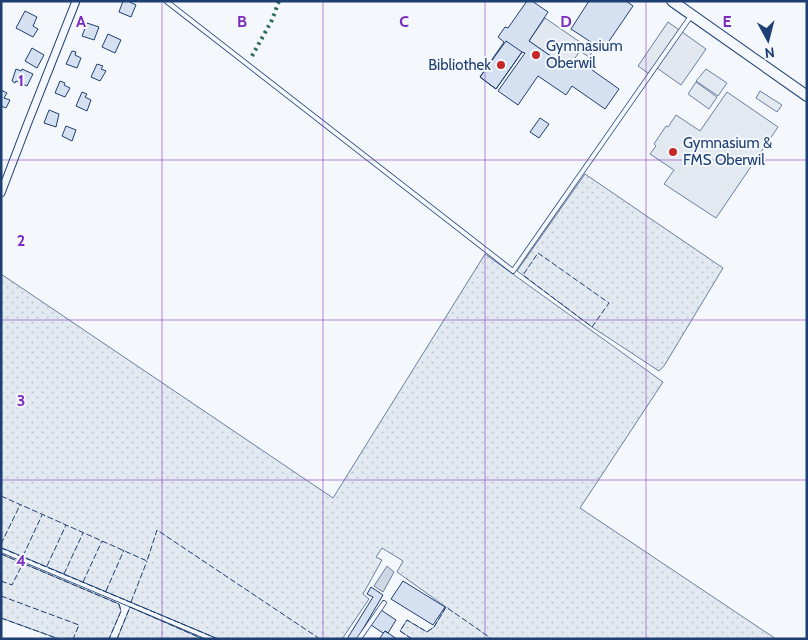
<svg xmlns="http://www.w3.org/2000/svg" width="808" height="640" font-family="Cabin,sans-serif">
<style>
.grass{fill:url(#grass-dots);stroke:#687fa3}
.garden{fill:#e3e9f0;stroke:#687fa3}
.parking{fill:#e3e8f0;stroke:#687fa3}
.water{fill:#cfd7e4;stroke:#687fa3}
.building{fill:#d5e0f0;stroke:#1d3f73}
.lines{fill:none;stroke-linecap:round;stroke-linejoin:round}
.lane-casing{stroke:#1d3f73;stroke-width:5.5}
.street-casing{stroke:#1d3f73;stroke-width:9}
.secondary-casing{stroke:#1d3f73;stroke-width:12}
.lane{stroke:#f4f7fb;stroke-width:4}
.street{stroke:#f4f7fb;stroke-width:7}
.secondary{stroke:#f4f7fb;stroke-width:10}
.hedge{stroke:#2c6c60;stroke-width:4;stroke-dasharray:2.5 4;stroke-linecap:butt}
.fence{stroke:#1d3f73;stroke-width:1;stroke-dasharray:6 2.5;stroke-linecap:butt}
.grid{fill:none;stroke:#7b2cbf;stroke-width:1;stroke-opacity:0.55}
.poi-dot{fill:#c62828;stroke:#f4f7fb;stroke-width:2}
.labels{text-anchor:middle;stroke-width:4;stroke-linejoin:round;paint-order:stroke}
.poi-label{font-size:15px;fill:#1d3f73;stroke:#f4f7fb;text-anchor:start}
.grid-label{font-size:16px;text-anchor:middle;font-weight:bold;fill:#7b2cbf;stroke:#f4f7fb;stroke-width:4;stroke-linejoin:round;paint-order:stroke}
</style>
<defs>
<pattern id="grass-dots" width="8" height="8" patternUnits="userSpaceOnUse" patternTransform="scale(1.25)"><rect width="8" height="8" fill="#e3e9f0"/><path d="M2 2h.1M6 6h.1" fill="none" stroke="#c2c9d1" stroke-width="1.8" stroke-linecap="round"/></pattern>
</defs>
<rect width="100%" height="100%" fill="#f4f7fb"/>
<path class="grass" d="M 585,174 L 723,268 L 664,366 L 659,371 L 592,327 L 517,271 Z
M 485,254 L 663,382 L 580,508 L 776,639 L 412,639 L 400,631 L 407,620 L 427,632 L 434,627 L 446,607 L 397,572 L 403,561 L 382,548 L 376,557 L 382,560 L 363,594 L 369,599 L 342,639 L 218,639 L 1,548 L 1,274 L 333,498 Z
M 1,554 L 119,604 L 121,611 L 109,639 L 59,639 L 1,618 Z
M 130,607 L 203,639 L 117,639 Z"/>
<path class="garden" d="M 706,69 L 727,83 L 718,96 L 696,81 Z
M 696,82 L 717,97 L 709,109 L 688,94 Z
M 760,91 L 782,105 L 777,112 L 756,98 Z
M 727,92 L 778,127 L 716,218 L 664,184 L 674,170 L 650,154 L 656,146 L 654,144 L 666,126 L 668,127 L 676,115 L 700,131 Z"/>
<path class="parking" d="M 545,18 L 593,51 L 589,57 L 580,51 L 568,68 L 529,41 Z
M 668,22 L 706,49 L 681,85 L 657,68 L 652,76 L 638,66 Z"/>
<path class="water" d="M 387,566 L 394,572 L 383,592 L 374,586 Z"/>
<path class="building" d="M 123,1 L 128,1 L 136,5 L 131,17 L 119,12 Z
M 527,1 L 532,1 L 548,12 L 529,41 L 571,70 L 578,60 L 619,89 L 605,109 L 572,86 L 566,95 L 538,76 L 518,105 L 498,91 L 525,53 L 522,52 L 496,89 L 480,77 L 504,42 L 498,37 L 505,27 L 508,28 Z
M 589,1 L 626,1 L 633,6 L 603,50 L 571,29 Z
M 25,11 L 37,17 L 33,26 L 38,29 L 33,37 L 16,28 Z
M 87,23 L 99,27 L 94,40 L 82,36 Z
M 108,34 L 121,40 L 115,53 L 102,47 Z
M 506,41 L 522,52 L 496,89 L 480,77 Z
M 32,48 L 44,55 L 37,68 L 25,61 Z
M 72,51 L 76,52 L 75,55 L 81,58 L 77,68 L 66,64 Z
M 97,64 L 103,66 L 101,69 L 106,71 L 100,81 L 91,77 Z
M 16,69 L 21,71 L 22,69 L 33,74 L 27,86 L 16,81 L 15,83 L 12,81 Z
M 60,81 L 65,83 L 64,85 L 70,88 L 65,97 L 55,93 Z
M 1,90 L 7,93 L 4,98 L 10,100 L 6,108 L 1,106 Z
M 82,92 L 87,94 L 85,97 L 91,100 L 87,111 L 76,106 Z
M 49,110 L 59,114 L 56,127 L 44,123 Z
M 540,118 L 549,124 L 539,138 L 530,132 Z
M 66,126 L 76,130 L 72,141 L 62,136 Z
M 403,581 L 445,607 L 433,625 L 391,599 Z
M 371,587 L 383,595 L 357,639 L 347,639 L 373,597 L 367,594 Z
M 381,610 L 396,620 L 388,633 L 385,631 L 383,633 L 371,625 Z
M 385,631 L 397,639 L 379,639 Z"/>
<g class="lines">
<g class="lane-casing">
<path id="lane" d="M 166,1 L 513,271 L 691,16
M 1,550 L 212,639
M 359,639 L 384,603"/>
</g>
<g class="street-casing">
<path id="street" d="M 1,193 L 27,125 L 76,1"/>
</g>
<g class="secondary-casing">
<path id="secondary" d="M 672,1 L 807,96"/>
</g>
<use href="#lane" class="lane"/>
<use href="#street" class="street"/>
<use href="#secondary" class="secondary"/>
<path class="hedge" d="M 252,56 L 272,20 L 279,1"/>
<path class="fence" d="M 538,253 L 609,303 L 592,327 L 523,275 Z
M 1,496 L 147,561 L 157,530 L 320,639
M 1,544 L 20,505
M 1,548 L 218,639
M 1,554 L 119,604 L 121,611 L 109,639
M 23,556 L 42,515
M 47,566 L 66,525
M 64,574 L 83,533
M 1,581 L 12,585 L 23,563
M 83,582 L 102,541
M 106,591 L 124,550
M 1,596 L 79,625 L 73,639
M 131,602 L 147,561
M 1,618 L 59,639
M 117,639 L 130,607 L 203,639
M 412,639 L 400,631 L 407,620 L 427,632 L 434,627 L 446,607 L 492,639"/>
</g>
<path class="grid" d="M 162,1 L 162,639M 323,1 L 323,639M 485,1 L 485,639M 646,1 L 646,639M 1,160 L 807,160M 1,320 L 807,320M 1,480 L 807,480"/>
<g class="poi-dot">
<circle cx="536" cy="55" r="5"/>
<circle cx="501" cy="65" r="5"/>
<circle cx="673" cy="152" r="5"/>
</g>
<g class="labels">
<g class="poi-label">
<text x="546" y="51">Gymnasium<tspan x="546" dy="17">Oberwil</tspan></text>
<text x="491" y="70" text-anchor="end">Bibliothek</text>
<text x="683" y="148">Gymnasium &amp;<tspan x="683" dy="17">FMS Oberwil</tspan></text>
</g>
</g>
<g class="grid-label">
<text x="81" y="27">A</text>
<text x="242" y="27">B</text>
<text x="404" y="27">C</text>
<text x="566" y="27">D</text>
<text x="727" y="27">E</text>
<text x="21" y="86">1</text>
<text x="21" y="246">2</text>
<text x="21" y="406">3</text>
<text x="21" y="566">4</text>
</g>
<rect width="808" height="640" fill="none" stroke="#1d3f73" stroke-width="5"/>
<g transform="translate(768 40) rotate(173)" stroke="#f4f7fb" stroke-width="4" paint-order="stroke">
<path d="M0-4L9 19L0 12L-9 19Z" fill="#1d3f73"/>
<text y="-8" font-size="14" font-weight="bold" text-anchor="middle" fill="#1d3f73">N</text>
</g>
</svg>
